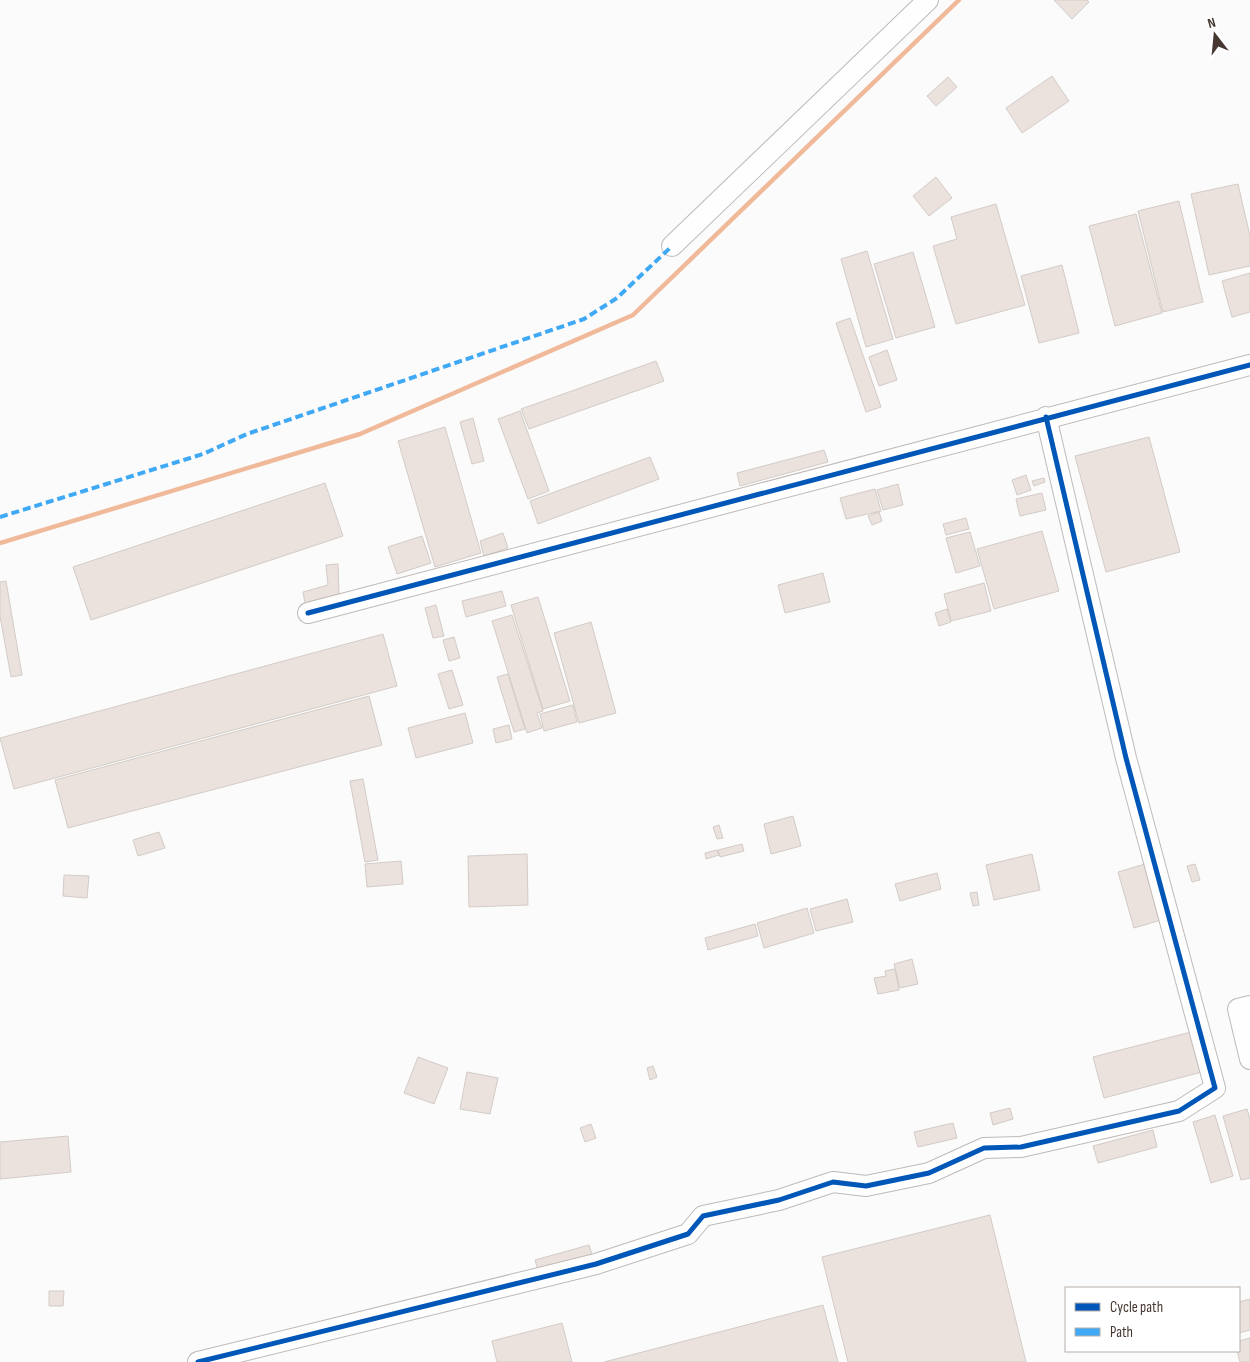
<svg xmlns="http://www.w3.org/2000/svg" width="1250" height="1362" font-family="'Sofia Sans Condensed',sans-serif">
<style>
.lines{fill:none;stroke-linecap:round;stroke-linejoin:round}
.stream{stroke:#f0ba9a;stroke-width:4.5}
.building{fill:#ece2dd;stroke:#d2cbc7}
.minor-casing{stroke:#c0bab6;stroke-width:22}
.minor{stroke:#fefefe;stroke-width:20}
.quiet{stroke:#3fa9f5;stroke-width:4;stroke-dasharray:8 4;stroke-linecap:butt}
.cycleway-casing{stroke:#fff;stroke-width:8}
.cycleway{stroke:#0057b8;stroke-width:5}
</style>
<rect width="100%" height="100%" fill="#fbfbfb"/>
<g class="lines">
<path class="stream" d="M 0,543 L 360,434 L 633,315 L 959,0"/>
</g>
<path class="building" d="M 1054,0 L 1087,0 L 1089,2 L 1072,19 Z
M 1052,76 L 1069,101 L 1022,133 L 1006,108 Z
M 948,77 L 957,87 L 936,106 L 927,96 Z
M 936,177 L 952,198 L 929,216 L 913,196 Z
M 1238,184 L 1250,236 L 1250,266 L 1209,275 L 1191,194 Z
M 1179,201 L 1203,302 L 1163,312 L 1138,211 Z
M 996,204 L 1025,305 L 956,324 L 933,246 L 957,239 L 951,217 Z
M 1136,214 L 1162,313 L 1115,326 L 1089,226 Z
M 867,251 L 893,339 L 866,347 L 841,259 Z
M 913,252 L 935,327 L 896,338 L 874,264 Z
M 1062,265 L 1079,333 L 1039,343 L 1021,276 Z
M 1250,273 L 1250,312 L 1232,317 L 1222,281 Z
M 850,318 L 881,407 L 866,412 L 836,323 Z
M 887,350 L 897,380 L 879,386 L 869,357 Z
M 656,361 L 664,381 L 529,429 L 521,409 Z
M 520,411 L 549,491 L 528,499 L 498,419 Z
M 473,418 L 484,461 L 472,464 L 460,422 Z
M 445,427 L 481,553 L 435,567 L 398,441 Z
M 1149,437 L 1180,552 L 1106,572 L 1075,456 Z
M 824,450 L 828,462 L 740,486 L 737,473 Z
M 650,457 L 659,479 L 538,524 L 530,501 Z
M 1026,475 L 1031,490 L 1017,495 L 1012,480 Z
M 1044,478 L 1045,482 L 1034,486 L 1032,481 Z
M 325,483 L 343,536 L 91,620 L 73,567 Z
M 898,484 L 903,505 L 883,510 L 877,490 Z
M 875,489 L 881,511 L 846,519 L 840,498 Z
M 1042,493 L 1046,510 L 1020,516 L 1016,499 Z
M 879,512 L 882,521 L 872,525 L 868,516 Z
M 966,518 L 969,529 L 946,535 L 943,524 Z
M 1042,531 L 1059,591 L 994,609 L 977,549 Z
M 970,532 L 980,566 L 956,573 L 946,538 Z
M 503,533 L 508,548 L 484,556 L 480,541 Z
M 422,536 L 431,563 L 397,574 L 388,547 Z
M 338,564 L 339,594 L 305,603 L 303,592 L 328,585 L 326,565 Z
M 823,573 L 830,602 L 785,613 L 778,585 Z
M 6,581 L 22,675 L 11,677 L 0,616 L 0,582 Z
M 984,583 L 991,611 L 951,621 L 944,594 Z
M 502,591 L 506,606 L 466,617 L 462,601 Z
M 538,597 L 570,701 L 543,709 L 511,605 Z
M 436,605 L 444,636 L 433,638 L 425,608 Z
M 947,609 L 951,622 L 939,626 L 935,613 Z
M 512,615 L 543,711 L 537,713 L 542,728 L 527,733 L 492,621 Z
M 591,622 L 616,713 L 579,723 L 554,633 Z
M 383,634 L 397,686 L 14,789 L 0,738 Z
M 454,637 L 460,658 L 449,661 L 443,640 Z
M 452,670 L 463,705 L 449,709 L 438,674 Z
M 508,674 L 525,729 L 514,732 L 497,677 Z
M 369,696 L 382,745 L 68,828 L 55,780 Z
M 573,705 L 577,722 L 544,731 L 540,714 Z
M 465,713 L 473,743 L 416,758 L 408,728 Z
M 509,725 L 512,739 L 496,743 L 493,729 Z
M 363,779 L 378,860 L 365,862 L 350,781 Z
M 793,816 L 801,846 L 771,854 L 764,824 Z
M 719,825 L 723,838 L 717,839 L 713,827 Z
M 159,832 L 165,848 L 138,856 L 133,840 Z
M 742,844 L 744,851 L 720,857 L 718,850 Z
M 717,850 L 719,855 L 706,859 L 705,853 Z
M 527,854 L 528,905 L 469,907 L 468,856 Z
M 1032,854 L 1040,890 L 994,900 L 986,865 Z
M 401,861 L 403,884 L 367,887 L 365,864 Z
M 1145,864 L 1161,920 L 1134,928 L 1118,872 Z
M 1195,864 L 1200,880 L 1192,882 L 1187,866 Z
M 937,873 L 941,889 L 900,901 L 895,884 Z
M 64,875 L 89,876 L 87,898 L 63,896 Z
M 977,892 L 979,905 L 973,906 L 970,893 Z
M 847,899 L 853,922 L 816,931 L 810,909 Z
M 807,908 L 814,933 L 764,948 L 757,923 Z
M 755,924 L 758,936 L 708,950 L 705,938 Z
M 912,959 L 918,984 L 900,988 L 894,964 Z
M 895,969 L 899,990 L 878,994 L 874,978 L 886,976 L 885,971 Z
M 1191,1032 L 1202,1072 L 1104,1098 L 1093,1057 Z
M 418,1057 L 448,1068 L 434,1104 L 404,1093 Z
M 653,1066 L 657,1077 L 650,1080 L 647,1068 Z
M 467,1072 L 498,1078 L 490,1114 L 460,1109 Z
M 1010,1108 L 1013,1119 L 993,1125 L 990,1113 Z
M 1247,1109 L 1250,1119 L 1250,1178 L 1241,1180 L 1223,1116 Z
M 1215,1115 L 1233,1176 L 1211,1183 L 1193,1122 Z
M 953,1123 L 957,1138 L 918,1147 L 914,1132 Z
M 591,1124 L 596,1138 L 585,1142 L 580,1128 Z
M 1153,1130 L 1157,1147 L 1098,1163 L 1093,1146 Z
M 68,1136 L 71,1172 L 0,1179 L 0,1142 Z
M 990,1215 L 1026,1362 L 848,1362 L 822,1257 Z
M 589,1245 L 593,1258 L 539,1274 L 535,1260 Z
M 49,1291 L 64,1291 L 63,1306 L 49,1306 Z
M 1250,1299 L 1250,1330 L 1239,1333 L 1239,1302 Z
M 823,1305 L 838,1362 L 604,1362 Z
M 562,1323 L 572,1362 L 497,1362 L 492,1341 Z
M 1250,1338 L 1250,1362 L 1240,1362 L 1237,1351 L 1239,1351 L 1239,1341 Z"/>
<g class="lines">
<g class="minor-casing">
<path id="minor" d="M 672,246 L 928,0
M 308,613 L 1250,365
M 1250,1006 L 1238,1009 L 1250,1059
M 198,1362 L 596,1264 L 688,1234 L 703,1216 L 779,1200 L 833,1182 L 866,1186 L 929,1173 L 984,1148 L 1021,1147 L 1179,1111 L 1215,1088 L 1126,758 L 1046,417"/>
</g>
<use href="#minor" class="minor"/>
<path class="quiet" d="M 0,517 L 203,454 L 247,434 L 584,319 L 617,298 L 672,246"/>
<g class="cycleway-casing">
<path id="cycleway" d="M 308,613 L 1250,365
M 198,1362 L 596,1264 L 688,1234 L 703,1216 L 779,1200 L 833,1182 L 866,1186 L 929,1173 L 984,1148 L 1021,1147 L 1179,1111 L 1215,1088 L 1126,758 L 1046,417"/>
</g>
<use href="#cycleway" class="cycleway"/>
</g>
<rect x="1065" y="1287" width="175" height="65" fill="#ffffff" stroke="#b5afac"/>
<rect x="1075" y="1303" width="25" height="8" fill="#0057b8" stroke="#b5afac"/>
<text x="1110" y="1312" font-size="15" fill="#463830">Cycle path</text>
<rect x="1075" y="1328" width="25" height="8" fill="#3fa9f5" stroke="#b5afac"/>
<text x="1110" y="1337" font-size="15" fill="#463830">Path</text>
<g transform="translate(1215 35) rotate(344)" stroke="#ffffff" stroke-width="4" paint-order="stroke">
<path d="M0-4L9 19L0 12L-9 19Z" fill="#463830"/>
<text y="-8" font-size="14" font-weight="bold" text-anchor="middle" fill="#463830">N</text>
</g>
</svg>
